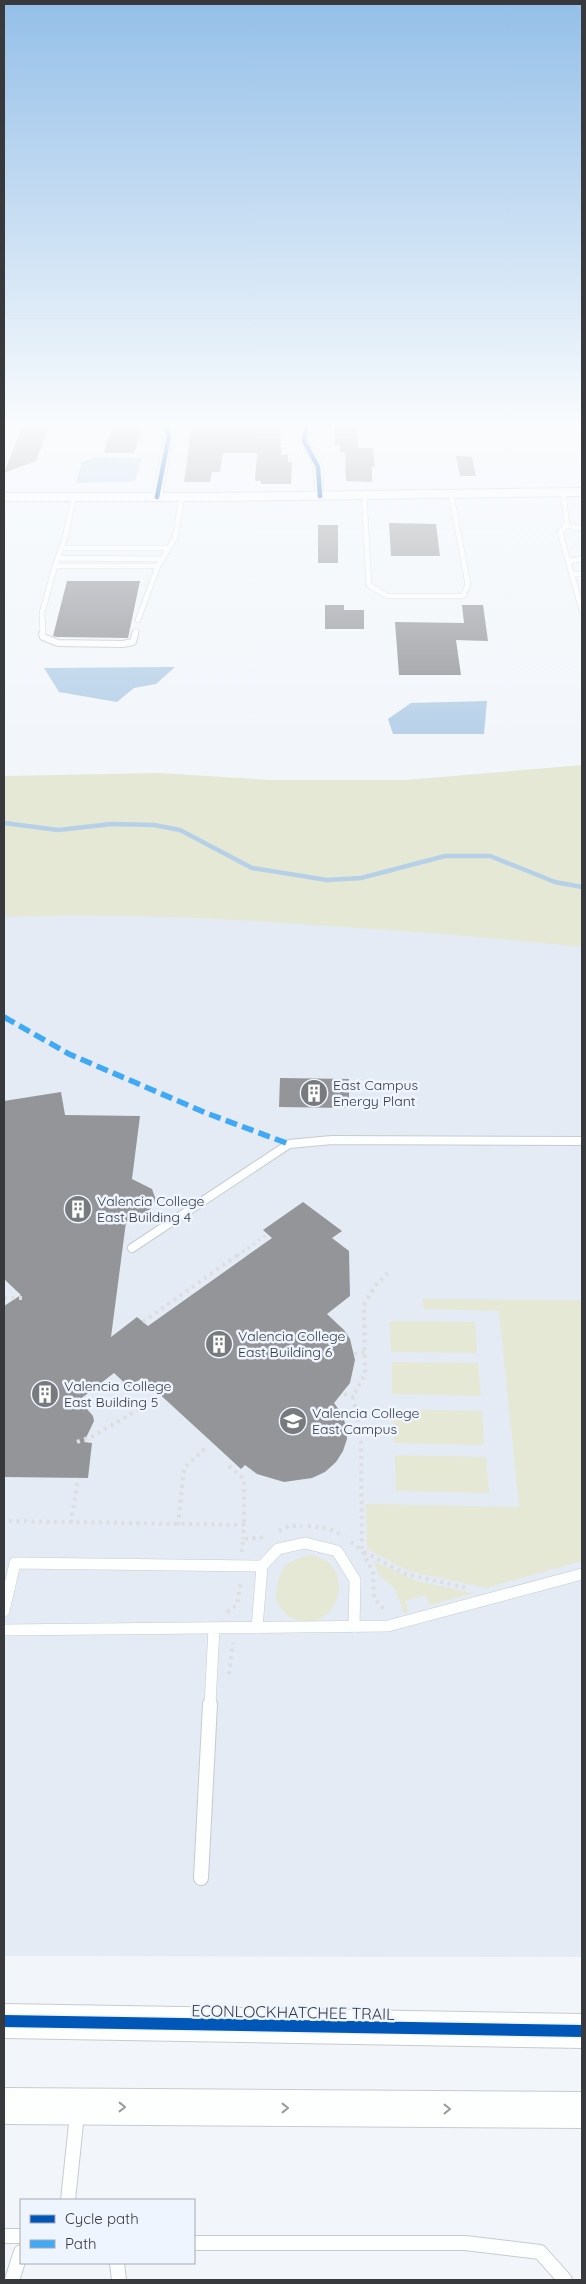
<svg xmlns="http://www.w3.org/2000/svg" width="586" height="2284" font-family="Quicksand,sans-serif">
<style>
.built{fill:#e4ebf5}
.green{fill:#e4e8d5}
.water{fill:#b6d0e8}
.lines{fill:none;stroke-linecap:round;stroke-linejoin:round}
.stream{stroke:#b6d0e8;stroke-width:4.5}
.building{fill:#949598}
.service-far4-casing{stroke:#c8cbce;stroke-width:6}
.service-far3-casing{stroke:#c8cbce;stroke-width:8}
.service-far2-casing{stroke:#c8cbce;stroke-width:10}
.service-far1-casing{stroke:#c8cbce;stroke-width:12}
.service-casing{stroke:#c8cbce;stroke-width:16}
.minor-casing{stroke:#c8cbce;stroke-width:2}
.tertiary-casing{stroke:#c8cbce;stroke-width:2}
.secondary-casing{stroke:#c8cbce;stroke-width:2}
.path-far1{stroke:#dddee0;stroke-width:3;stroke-dasharray:2.5 4;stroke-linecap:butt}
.path{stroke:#dddee0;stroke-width:4;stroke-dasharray:3 4.5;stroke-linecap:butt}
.service-far4{stroke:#fdfefe;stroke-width:5}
.service-far3{stroke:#fdfefe;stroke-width:6}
.service-far2{stroke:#fdfefe;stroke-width:8}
.service-far1{stroke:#fdfefe;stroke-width:11}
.service{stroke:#fdfefe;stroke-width:14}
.minor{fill:#fdfefe;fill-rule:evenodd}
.tertiary{fill:#fdfefe;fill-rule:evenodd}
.secondary{fill:#fdfefe;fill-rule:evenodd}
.quiet{stroke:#3fa9f5;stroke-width:5.5;stroke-dasharray:12 5.5;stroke-linecap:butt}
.cycleway-far1-casing{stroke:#eff5fe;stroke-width:6}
.cycleway-casing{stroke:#eff5fe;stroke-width:15}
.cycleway-far1{stroke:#0057b8;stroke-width:4.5}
.cycleway{stroke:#0057b8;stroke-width:12}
.oneway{stroke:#9a9c9d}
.labels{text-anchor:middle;stroke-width:5;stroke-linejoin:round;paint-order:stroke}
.poi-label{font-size:14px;fill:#37393c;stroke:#eff5fe;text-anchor:start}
.near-street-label{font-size:16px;fill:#37393c;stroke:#eff5fe}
</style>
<rect width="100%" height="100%" fill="#f2f6fa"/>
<path class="built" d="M 582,884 L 582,1957 L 4,1956 L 4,886 Z"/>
<path class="green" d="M 582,765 L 582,947 C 488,937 394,930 299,924 C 201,917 102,913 4,917 L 4,776 L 159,773 L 271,780 L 406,780 Z
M 422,1299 L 582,1300 L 582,1561 L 486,1588 L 408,1571 L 367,1549 L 366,1504 L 519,1507 L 499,1311 L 424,1309 Z
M 390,1321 L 475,1322 L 477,1353 L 391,1352 Z
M 392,1362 L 478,1363 L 481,1396 L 392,1394 Z
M 393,1409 L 482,1411 L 484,1445 L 394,1443 Z
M 395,1455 L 486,1457 L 489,1493 L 396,1491 Z
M 311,1555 C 316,1557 325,1559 329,1563 C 352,1585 332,1631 298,1620 C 295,1619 290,1618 288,1616 C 283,1612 280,1605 276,1601 C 278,1571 281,1561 311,1555 Z
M 374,1561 L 417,1581 L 474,1593 L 430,1605 L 425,1595 L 405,1601 L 409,1612 L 404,1613 L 395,1589 L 378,1574 Z"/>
<path class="water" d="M 93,457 L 142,458 L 135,481 L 76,483 L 82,462 Z
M 175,667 L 156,684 L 134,688 L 117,702 L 59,692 L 44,668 Z
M 487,701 L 484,734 L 393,734 L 388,719 L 411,703 Z"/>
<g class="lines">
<path class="stream" d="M 4,823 L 58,830 L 112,824 L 154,825 L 180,830 L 252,868 L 327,880 L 361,878 L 445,856 L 490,856 L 555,882 L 582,887"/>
</g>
<path class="building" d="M 112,425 L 142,428 L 134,453 L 104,453 Z
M 192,425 L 281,425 L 280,447 L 282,447 L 281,455 L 288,455 L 288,462 L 292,462 L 291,484 L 261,484 L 261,481 L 255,481 L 257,453 L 223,453 L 220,472 L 212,472 L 210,482 L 184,482 Z
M 335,425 L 357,426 L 358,448 L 373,448 L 375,467 L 372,467 L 372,482 L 346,481 L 345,452 L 340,452 L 340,445 L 335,445 Z
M 22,427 L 49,427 L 36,461 L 4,473 Z
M 456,456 L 472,457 L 476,476 L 460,476 Z
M 389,523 L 436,524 L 440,556 L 391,556 Z
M 318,525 L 338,525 L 338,563 L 318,563 Z
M 67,581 L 140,581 L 128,638 L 57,637 L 53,636 Z
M 325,605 L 344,605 L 344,610 L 364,610 L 364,629 L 325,629 Z
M 462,605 L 483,605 L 488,641 L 456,640 L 461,675 L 399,675 L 395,622 L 464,623 Z
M 280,1078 L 349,1079 L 349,1108 L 279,1107 Z
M 61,1092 L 65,1115 L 140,1116 L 132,1179 L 152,1189 L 156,1200 L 149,1212 L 126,1222 L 111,1337 L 137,1317 L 148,1326 L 272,1238 L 263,1230 L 303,1202 L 342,1231 L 332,1238 L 349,1251 L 350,1296 L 327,1314 L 344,1330 L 350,1339 L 355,1360 L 350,1383 L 334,1403 L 342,1414 L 346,1426 L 347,1439 L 343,1451 L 336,1462 L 325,1472 L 312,1478 L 284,1482 L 257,1474 L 245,1465 L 241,1469 L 142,1378 L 129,1387 L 114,1373 L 79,1400 L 93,1416 L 94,1421 L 84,1442 L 92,1443 L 88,1478 L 4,1477 L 4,1306 L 21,1295 L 4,1279 L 4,1101 Z"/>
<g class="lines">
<g class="service-far4-casing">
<path id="service-far4" d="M 563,492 L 567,525 L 560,532 L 582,611
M 364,495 L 369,585 L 387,596 L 463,596 L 468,585 L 451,494
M 74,497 L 65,538 L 55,566 L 158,566 L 175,538 L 182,497
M 566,525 L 582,529
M 61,548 L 169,548
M 58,558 L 162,559
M 568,561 L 582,559
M 572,574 L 582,574
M 138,620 L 158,566
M 43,636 L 42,613 L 55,566
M 135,636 L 136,631"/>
</g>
<g class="service-far3-casing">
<path id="service-far3" d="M 42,634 L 43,637 L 58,643 L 123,644 L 133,642 L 135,634"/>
</g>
<g class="service-far2-casing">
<path id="service-far2" d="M 132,1248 L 289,1144 L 332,1140 L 582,1141"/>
</g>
<g class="service-far1-casing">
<path id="service-far1" d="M 262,1566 L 278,1549 L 305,1543 L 337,1551 L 355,1580 L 354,1627
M 4,1611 L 15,1563 L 262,1566 L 257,1628
M 4,1630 L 388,1626 L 582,1574
M 210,1705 L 214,1628"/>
</g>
<g class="service-casing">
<path id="service" d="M 201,1878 L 210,1704
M 68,2200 L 77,2114
M 4,2236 L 21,2236
M 194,2243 L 465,2243 L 540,2252 L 565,2280
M 117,2263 L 119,2280
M 12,2280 L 21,2252"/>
</g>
<g class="minor-casing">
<path id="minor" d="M 160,425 L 168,425 L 173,436 L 162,497 L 157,500 L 152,497 L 165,436 Z
M 303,425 L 311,425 L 308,441 L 323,467 L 323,498 L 316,496 L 314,467 L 300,441 Z"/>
</g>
<g class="tertiary-casing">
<path id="tertiary" d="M 4,2004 L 582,2014 L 582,2048 L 4,2038 Z
M 4,2088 L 582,2092 L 582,2128 L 4,2124 Z"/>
</g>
<g class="secondary-casing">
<path id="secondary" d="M 582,488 L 582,496 L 216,501 L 4,501 L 4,493 L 216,493 Z"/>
</g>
<path class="path-far1" d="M 237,1256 L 268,1234"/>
<path class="path" d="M 388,1273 L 375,1286 L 364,1305 L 365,1374 L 353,1397 L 361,1435 L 362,1551 L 406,1574 L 467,1588
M 4,1298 L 25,1298
M 143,1322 L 239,1254
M 354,1354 L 365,1352
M 344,1394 L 353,1397
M 77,1442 L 91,1437 L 155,1400
M 229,1466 L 244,1479 L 244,1525
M 9,1521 L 244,1525 L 243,1539
M 71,1523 L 78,1478
M 178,1525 L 184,1468 L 207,1447
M 308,1526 L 327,1528 L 344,1536
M 279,1531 L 289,1526 L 302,1526
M 351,1542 L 362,1551 L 373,1572 L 374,1598 L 385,1611
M 242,1552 L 243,1539 L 266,1537
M 227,1612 L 237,1605 L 241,1581
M 229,1674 L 233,1643"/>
<use href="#service-far4" class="service-far4"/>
<use href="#service-far3" class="service-far3"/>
<use href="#service-far2" class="service-far2"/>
<use href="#service-far1" class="service-far1"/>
<use href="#service" class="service"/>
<use href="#minor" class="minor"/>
<use href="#tertiary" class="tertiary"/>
<use href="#secondary" class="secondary"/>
<path class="quiet" d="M 4,1017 L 69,1054 L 206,1113 L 289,1144"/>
<g class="cycleway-far1-casing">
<path id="cycleway-far1" d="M 307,425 L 304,441 L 318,467 L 320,496
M 157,497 L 169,436 L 164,425"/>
</g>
<g class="cycleway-casing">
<path id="cycleway" d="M 4,2021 L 582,2031"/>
</g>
<use href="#cycleway-far1" class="cycleway-far1"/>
<use href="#cycleway" class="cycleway"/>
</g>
<defs><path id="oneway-chevron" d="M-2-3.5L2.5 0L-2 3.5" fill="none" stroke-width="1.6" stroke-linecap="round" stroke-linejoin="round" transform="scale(1.25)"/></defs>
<g class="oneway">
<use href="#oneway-chevron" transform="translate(122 2107)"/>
<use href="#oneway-chevron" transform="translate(285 2108)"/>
<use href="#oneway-chevron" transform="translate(447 2109)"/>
</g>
<linearGradient id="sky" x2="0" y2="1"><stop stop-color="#94bfe8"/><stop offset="0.57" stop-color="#f9fbfd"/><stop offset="1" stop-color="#f9fbfd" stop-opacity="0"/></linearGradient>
<rect width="586" height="745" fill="url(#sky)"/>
<defs>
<g id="building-disc" transform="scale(1.4375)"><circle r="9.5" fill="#787b7e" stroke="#eff5fe"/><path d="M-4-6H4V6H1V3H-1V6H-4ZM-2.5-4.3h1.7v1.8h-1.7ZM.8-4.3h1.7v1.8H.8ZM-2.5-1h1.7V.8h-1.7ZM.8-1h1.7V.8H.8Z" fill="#fff"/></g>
<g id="university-disc" transform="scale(1.4375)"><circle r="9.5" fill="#787b7e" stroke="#eff5fe"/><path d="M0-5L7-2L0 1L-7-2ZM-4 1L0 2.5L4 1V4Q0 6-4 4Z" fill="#fff"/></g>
</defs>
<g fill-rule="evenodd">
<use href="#building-disc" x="314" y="1093"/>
<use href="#building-disc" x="78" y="1209"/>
<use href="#building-disc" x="219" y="1344"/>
<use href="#building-disc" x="45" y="1394"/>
<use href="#university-disc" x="293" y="1421"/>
</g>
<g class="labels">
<g class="poi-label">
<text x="333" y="1090">East Campus<tspan x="333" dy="16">Energy Plant</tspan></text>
<text x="97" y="1206">Valencia College<tspan x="97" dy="16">East Building 4</tspan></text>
<text x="238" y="1341">Valencia College<tspan x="238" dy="16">East Building 6</tspan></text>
<text x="64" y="1391">Valencia College<tspan x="64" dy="16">East Building 5</tspan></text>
<text x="312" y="1418">Valencia College<tspan x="312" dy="16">East Campus</tspan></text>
</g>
<g class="near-street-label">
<text transform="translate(293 2012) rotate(1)" y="6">ECONLOCKHATCHEE TRAIL</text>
</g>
</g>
<rect width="586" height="2284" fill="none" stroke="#37393c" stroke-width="10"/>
<rect x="20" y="2199" width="175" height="65" fill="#eff5fe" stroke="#a5aab0"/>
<rect x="30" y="2215" width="25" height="8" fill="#0057b8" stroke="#a5aab0"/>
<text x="65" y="2224" font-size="15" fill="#37393c">Cycle path</text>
<rect x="30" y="2240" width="25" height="8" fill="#3fa9f5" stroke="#a5aab0"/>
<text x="65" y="2249" font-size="15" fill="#37393c">Path</text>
</svg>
